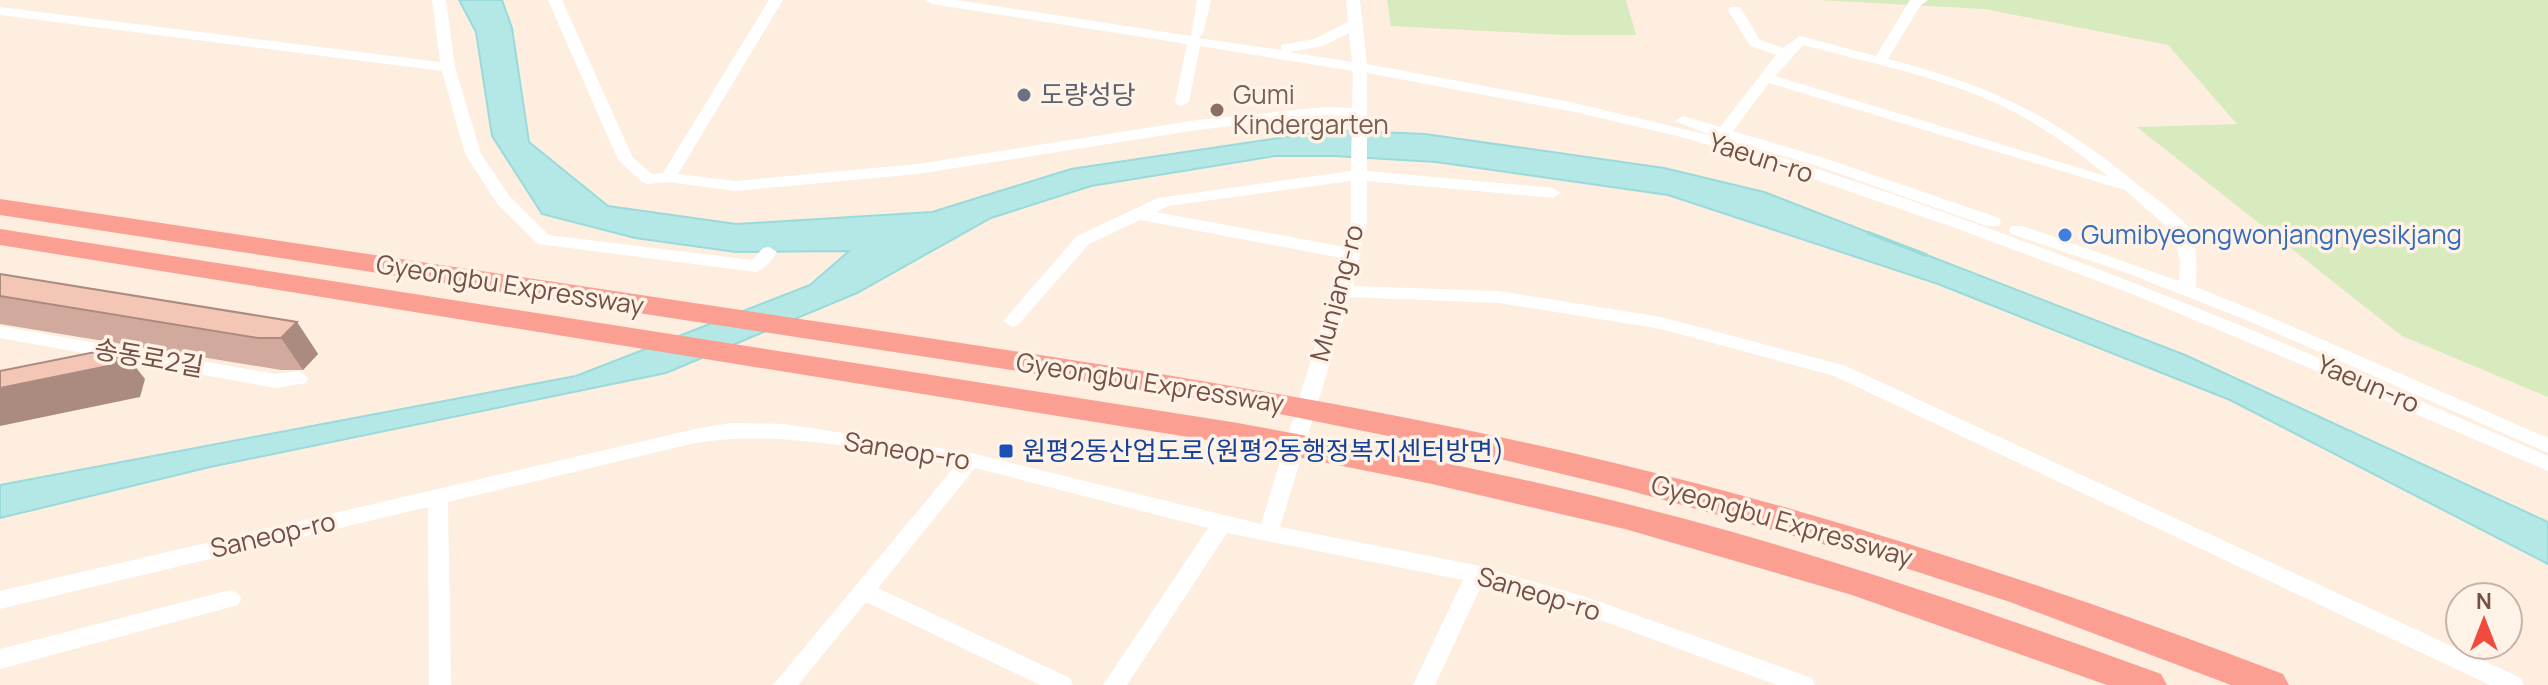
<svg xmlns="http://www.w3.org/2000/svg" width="2548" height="685" font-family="Manrope,'Noto Sans KR',sans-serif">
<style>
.green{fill:#d7ebbe}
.water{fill:#b4e8e7;stroke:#99dada;stroke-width:2}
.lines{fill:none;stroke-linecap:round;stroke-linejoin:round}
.stream{stroke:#99dada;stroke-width:4}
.minor{fill:#fff;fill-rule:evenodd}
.highway{fill:#fc9f93;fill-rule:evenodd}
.wall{fill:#d2aa9d}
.shaded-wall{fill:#ab8b7f}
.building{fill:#f4c6b6;stroke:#ab8b7f;stroke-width:2}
.worship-dot{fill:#6b7280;stroke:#fff2e7;stroke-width:3}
.education-dot{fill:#8d6e63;stroke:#fff2e7;stroke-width:3}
.shop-dot{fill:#3f7fe0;stroke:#fff2e7;stroke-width:3}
.transit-dot{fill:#1a4fb4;stroke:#fff2e7;stroke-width:3}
.labels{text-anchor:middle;stroke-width:7;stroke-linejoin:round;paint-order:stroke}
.worship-label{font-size:26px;fill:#5b616d;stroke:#fff2e7;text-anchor:start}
.education-label{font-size:26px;fill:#785e54;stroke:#fff2e7;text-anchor:start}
.street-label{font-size:26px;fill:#755046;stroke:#fff2e7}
.shop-label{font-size:26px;fill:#366cbe;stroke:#fff2e7;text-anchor:start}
.transit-label{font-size:26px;fill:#164399;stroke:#fff2e7;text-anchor:start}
</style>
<rect width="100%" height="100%" fill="#fdeee0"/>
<path class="green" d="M 1387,0 L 1626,0 L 1636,35 L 1565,35 L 1391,26 Z
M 1818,0 L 2548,0 L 2548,397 L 2402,336 L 2137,127 L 2237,124 L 2168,45 L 1985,9 Z"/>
<path class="water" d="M 459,0 L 502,0 L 512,28 L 529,142 L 608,206 L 736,224 L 932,212 L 1071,169 L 1332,130 L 1425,134 L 1664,168 L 1764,192 L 2185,355 L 2548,522 L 2548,564 L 2230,400 L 1938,284 L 1668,195 L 1436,162 L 1334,156 L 1275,156 L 1091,186 L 991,218 L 857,293 L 666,373 L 210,467 L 0,518 L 0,485 L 576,376 L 810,285 L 849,251 L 736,252 L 635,238 L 542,214 L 492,136 L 476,32 Z"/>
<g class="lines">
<path class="stream" d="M 1869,233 L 1926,255"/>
<path class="minor" d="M 432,0 L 446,0 L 455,67 L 481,154 L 510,197 L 549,235 L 752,260 L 763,248 L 769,247 L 777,252 C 772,260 765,269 756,272 L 538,244 L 498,205 L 465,154 L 442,71 L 0,15 L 0,7 L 440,62 Z
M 548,0 L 562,0 L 633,158 L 652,174 L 663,173 L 769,0 L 783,0 L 678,174 L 735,181 L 917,164 L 1197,120 L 1325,107 L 1352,108 L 1353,71 L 1200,46 L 1189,102 L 1182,106 L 1177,105 L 1175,102 L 1187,44 L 932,4 L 925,0 L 957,0 L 1191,36 L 1197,0 L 1211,0 L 1203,34 L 1198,38 L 1281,50 L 1281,45 L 1314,39 L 1348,22 L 1346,0 L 1360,0 L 1367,64 L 1570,102 L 1713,136 L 1675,121 L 1683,116 L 1720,127 L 1776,55 L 1750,46 L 1728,10 L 1730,7 L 1740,7 L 1760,40 L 1783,48 L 1800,36 L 1876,56 L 1910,0 L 1928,0 L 1920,6 L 1888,59 C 1991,86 2054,115 2137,184 C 2153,197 2175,211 2188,227 C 2199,242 2196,270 2196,287 L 2268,316 L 2548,438 L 2548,453 L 2256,324 L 2127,273 L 2011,234 L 2009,230 L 2011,226 L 2023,226 L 2179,281 L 2180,262 L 2174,233 L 2125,190 L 1769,83 L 1733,131 L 1824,158 L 1999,218 L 2001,222 L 1999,226 L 1987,226 L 1812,164 L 1726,140 C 2007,226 2279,338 2548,456 L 2548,471 L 2293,361 L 2127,292 L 1958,229 L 1764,162 L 1682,137 L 1570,111 L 1367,73 L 1367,171 L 1553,188 L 1561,193 L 1553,198 L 1367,181 L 1367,221 L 1353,286 L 1499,291 L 1661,317 L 1846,366 L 2521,678 L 2524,685 L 2490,685 L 1834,376 L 1661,329 L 1499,303 L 1350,297 L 1280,527 L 1476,565 L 1589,598 L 1812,678 L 1815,685 L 1777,685 L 1587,615 L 1482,584 L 1435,685 L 1413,685 L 1463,580 L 1227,533 L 1127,685 L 1103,685 L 1208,528 L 975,468 L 878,588 L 1070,678 L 1073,685 L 1040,685 L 866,602 L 798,685 L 773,685 L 956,465 C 870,451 782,429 695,443 L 448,502 L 451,685 L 429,685 L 428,507 L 0,609 L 0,591 L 695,429 L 731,423 L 785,424 L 971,453 L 1261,524 L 1342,258 L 1140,220 L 1089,244 L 1018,325 L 1012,327 L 1003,321 L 1077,236 L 1158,198 L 1351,171 L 1352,117 L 1325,115 L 1197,130 L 917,174 L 735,191 L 668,182 L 648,184 L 642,182 L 618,160 ZM 1349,33 L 1352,62 L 1289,52 L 1323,46 ZM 1803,45 C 1869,63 1939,76 2002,106 C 2041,125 2076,150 2109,177 L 1775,76 ZM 1351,181 L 1351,221 L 1345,247 L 1156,212 L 1168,206 Z
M 0,326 L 276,374 L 299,371 L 308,378 L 306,383 L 276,388 L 0,338 Z
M 230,590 L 238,593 L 241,599 L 238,605 L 0,669 L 0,649 Z"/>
<path class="highway" d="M 0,199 C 283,241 566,284 848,326 C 1108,365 1367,403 1623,465 C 1848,519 2067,592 2283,674 L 2289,685 L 2231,685 L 2010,602 L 1887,562 L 1624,489 L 1492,457 L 1226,403 L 0,215 Z
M 0,229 L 1238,423 C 1389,451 1540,480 1689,520 C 1849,563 2006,618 2161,674 L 2167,685 L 2107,685 L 1852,595 L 1625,529 L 1432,484 L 1238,445 L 0,245 Z"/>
</g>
<path class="wall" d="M 0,274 L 297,322 L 318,354 L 303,370 L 281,370 L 0,324 Z"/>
<path class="shaded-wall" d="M 297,322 L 318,354 L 303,370 L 281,338 Z
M 120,347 L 145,379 L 140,397 L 0,426 L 0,388 Z"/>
<path class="building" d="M 0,274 L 297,322 L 281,338 L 258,338 L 0,296 Z
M 120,347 L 113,365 L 0,388 L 0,371 Z"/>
<circle class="worship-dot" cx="1024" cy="95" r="8"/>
<circle class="education-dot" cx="1217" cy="110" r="8"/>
<circle class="shop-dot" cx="2065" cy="235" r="8"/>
<rect class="transit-dot" x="998" y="443" width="16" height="16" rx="4"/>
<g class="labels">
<g class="worship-label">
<text x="1040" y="104">도량성당</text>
</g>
<g class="education-label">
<text x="1233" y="104">Gumi<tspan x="1233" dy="30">Kindergarten</tspan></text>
</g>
<g class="street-label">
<text transform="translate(1761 158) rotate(18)" y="9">Yaeun-ro</text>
<text transform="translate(510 285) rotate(9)" y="9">Gyeongbu Expressway</text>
<text transform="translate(1337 293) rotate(-75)" y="9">Munjang-ro</text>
<text transform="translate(149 358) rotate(10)" y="9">송동로2길</text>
<text transform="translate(1150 383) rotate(9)" y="9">Gyeongbu Expressway</text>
<text transform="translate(2368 384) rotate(23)" y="9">Yaeun-ro</text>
<text transform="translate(907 451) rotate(9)" y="9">Saneop-ro</text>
<text transform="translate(1782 521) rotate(16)" y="9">Gyeongbu Expressway</text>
<text transform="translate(273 535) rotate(-13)" y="9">Saneop-ro</text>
<text transform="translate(1539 594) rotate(17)" y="9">Saneop-ro</text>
</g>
<g class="shop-label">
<text x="2081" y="244">Gumibyeongwonjangnyesikjang</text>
</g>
<g class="transit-label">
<text x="1022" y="460">원평2동산업도로(원평2동행정복지센터방면)</text>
</g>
</g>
<g transform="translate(2484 621)"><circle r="38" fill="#fff2e7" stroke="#c8b1a7" stroke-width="2"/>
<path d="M0-6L14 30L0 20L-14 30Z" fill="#ef4b3e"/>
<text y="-12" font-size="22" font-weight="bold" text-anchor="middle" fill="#755046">N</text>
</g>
</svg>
